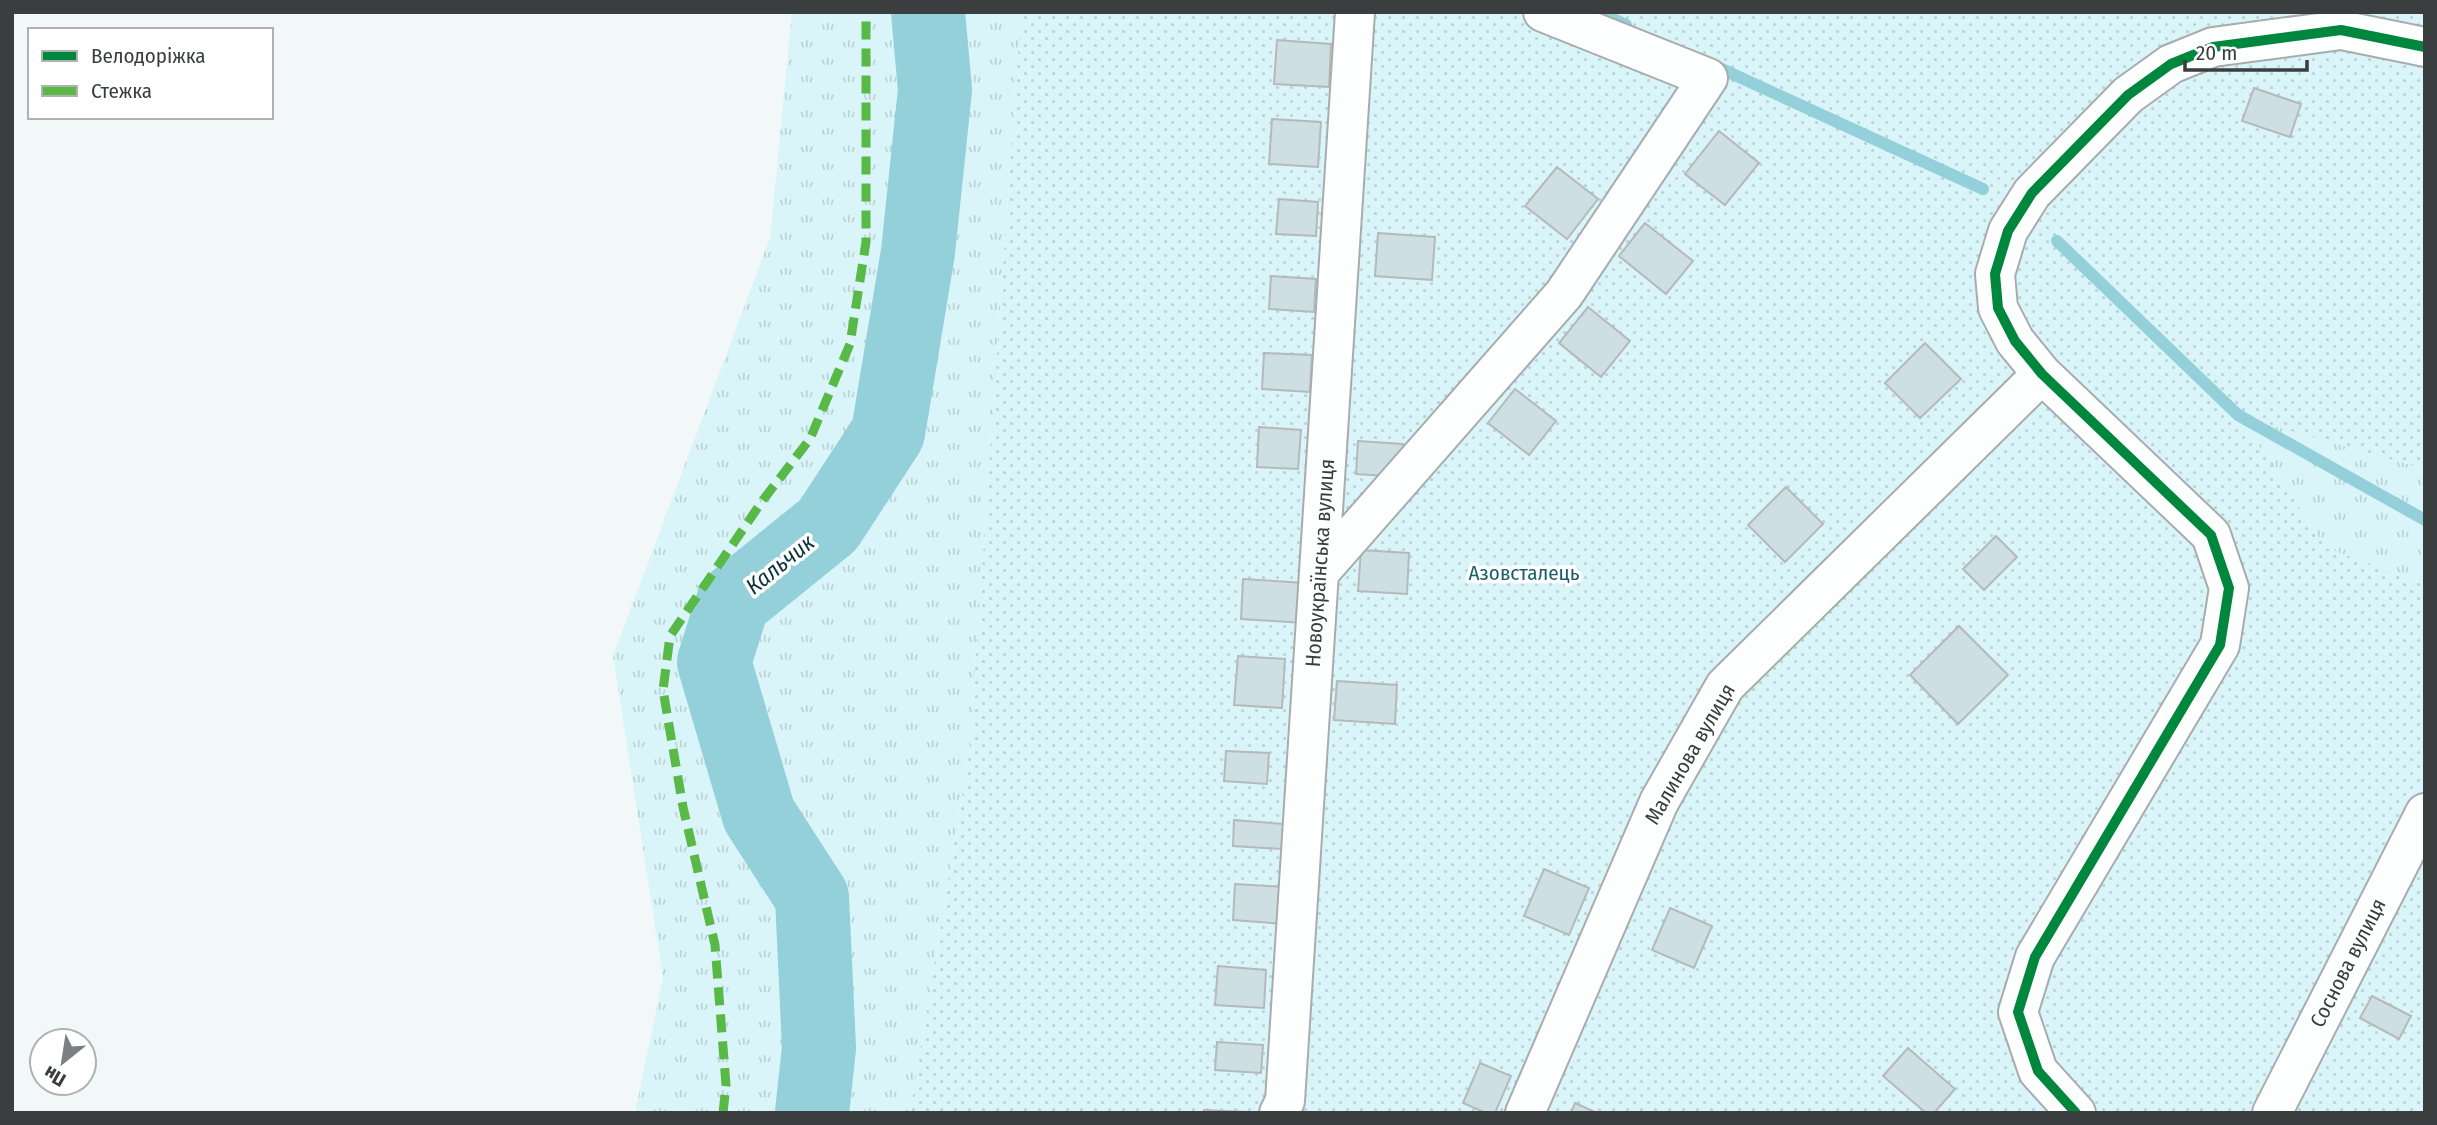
<svg xmlns="http://www.w3.org/2000/svg" width="2437" height="1125" font-family="'Fira Sans Condensed',sans-serif">
<style>
.grass{fill:url(#grass-tufts)}
.garden{fill:url(#garden-dots)}
.lines{fill:none;stroke-linecap:round;stroke-linejoin:round}
.stream{stroke:#93d0da;stroke-width:12}
.river{stroke:#93d0da;stroke-width:74}
.building{fill:#cddfe3;stroke:#b6b9ba;stroke-width:2}
.minor-casing{stroke:#a8acad;stroke-width:42}
.minor{stroke:#fdfefe;stroke-width:38}
.quiet{stroke:#58b947;stroke-width:9;stroke-dasharray:18 9;stroke-linecap:butt}
.cycleway-casing{stroke:#fff;stroke-width:15}
.cycleway{stroke:#00873e;stroke-width:10}
.labels{text-anchor:middle;stroke-width:7;stroke-linejoin:round;paint-order:stroke}
.street-label{font-size:21px;fill:#3a3e3e;stroke:#fff}
.park-label{font-size:21px;fill:#175f69;stroke:#fff}
.water-label{font-size:23px;font-style:italic;fill:#0b353b;stroke:#fff}
</style>
<defs>
<pattern id="grass-tufts" width="24" height="20" patternUnits="userSpaceOnUse" patternTransform="scale(1.75)"><rect width="24" height="20" fill="#daf5f9"/><path d="M3 7l-1-3M5 7V3M7 7l1-3M15 17l-1-3M17 17v-4M19 17l1-3" fill="none" stroke="#bcd3d6"/></pattern>
<pattern id="garden-dots" width="8" height="8" patternUnits="userSpaceOnUse" patternTransform="scale(1.75)"><rect width="8" height="8" fill="#daf5f9"/><path d="M2 2h.1M6 6h.1" fill="none" stroke="#bcd3d6" stroke-width="1.8" stroke-linecap="round"/></pattern>
</defs>
<rect width="100%" height="100%" fill="#f2f7f8"/>
<path class="grass" d="M 792,12 L 1021,12 L 969,754 L 910,1113 L 635,1113 L 663,977 L 613,656 L 770,238 Z
M 2238,415 L 2425,469 L 2425,584 L 2326,548 Z"/>
<path class="garden" d="M 1021,12 L 2425,12 L 2425,469 L 2239,416 L 2326,548 L 2425,584 L 2425,1113 L 910,1113 L 969,754 Z"/>
<g class="lines">
<path class="stream" d="M 1598,12 L 1626,25
M 1713,65 L 1983,189
M 2057,241 L 2238,415 L 2425,520"/>
<path class="river" d="M 812,1113 L 819,1048 L 812,897 L 759,815 L 714,662 L 733,602 L 828,525 L 888,433 L 918,252 L 935,90 L 928,12"/>
</g>
<path class="building" d="M 1277,40 L 1331,44 L 1329,87 L 1274,84 Z
M 2254,88 L 2301,104 L 2290,137 L 2242,121 Z
M 1272,119 L 1321,122 L 1318,167 L 1269,164 Z
M 1719,131 L 1759,163 L 1725,205 L 1685,174 Z
M 1557,167 L 1598,199 L 1567,239 L 1525,206 Z
M 1279,199 L 1318,202 L 1316,236 L 1276,234 Z
M 1645,223 L 1693,261 L 1666,294 L 1619,256 Z
M 1378,233 L 1435,237 L 1432,280 L 1375,276 Z
M 1271,276 L 1316,279 L 1314,312 L 1269,309 Z
M 1588,307 L 1630,341 L 1601,377 L 1559,343 Z
M 1925,343 L 1961,379 L 1920,418 L 1885,383 Z
M 1264,353 L 1312,355 L 1310,392 L 1262,389 Z
M 1515,389 L 1556,421 L 1529,455 L 1488,423 Z
M 1259,427 L 1301,430 L 1298,469 L 1257,467 Z
M 1358,441 L 1403,444 L 1401,477 L 1356,474 Z
M 1786,487 L 1823,524 L 1785,562 L 1748,525 Z
M 1996,536 L 2017,557 L 1984,590 L 1963,569 Z
M 1361,550 L 1409,553 L 1407,594 L 1358,591 Z
M 1243,579 L 1305,583 L 1303,623 L 1241,619 Z
M 1959,626 L 2008,675 L 1958,724 L 1910,675 Z
M 1238,656 L 1285,659 L 1282,708 L 1234,705 Z
M 1337,681 L 1397,685 L 1395,724 L 1334,720 Z
M 1226,751 L 1269,753 L 1267,784 L 1224,781 Z
M 1234,820 L 1284,824 L 1282,849 L 1233,846 Z
M 1544,869 L 1589,888 L 1569,935 L 1524,916 Z
M 1235,884 L 1285,887 L 1283,924 L 1233,920 Z
M 1670,908 L 1712,926 L 1694,968 L 1652,950 Z
M 1218,966 L 1266,970 L 1264,1008 L 1215,1005 Z
M 2372,996 L 2411,1016 L 2399,1039 L 2360,1018 Z
M 1217,1042 L 1263,1045 L 1261,1073 L 1215,1070 Z
M 1908,1048 L 1955,1089 L 1934,1113 L 1926,1113 L 1883,1076 Z
M 1480,1063 L 1511,1076 L 1495,1113 L 1486,1113 L 1463,1103 Z
M 1575,1103 L 1597,1113 L 1571,1113 Z
M 1204,1110 L 1247,1112 L 1247,1113 L 1204,1113 Z"/>
<g class="lines">
<g class="minor-casing">
<path id="minor" d="M 1319,573 L 1564,294 L 1708,78 L 1543,12
M 1279,1113 L 1285,1101 L 1355,12
M 1525,1113 L 1659,802 L 1725,686 L 2042,374
M 2076,1113 L 2038,1071 L 2018,1012 L 2035,957 L 2220,645 L 2229,588 L 2211,535 L 2042,374 L 2015,341 L 1998,308 L 1995,274 L 2008,231 L 2032,193 L 2128,95 L 2171,64 L 2213,47 L 2341,30 L 2425,47
M 2272,1113 L 2425,813"/>
</g>
<use href="#minor" class="minor"/>
<path class="quiet" d="M 723,1113 L 726,1085 L 715,945 L 683,807 L 663,690 L 670,636 L 763,500 L 810,439 L 850,344 L 866,242 L 866,12"/>
<g class="cycleway-casing">
<path id="cycleway" d="M 2076,1113 L 2038,1071 L 2018,1012 L 2035,957 L 2220,645 L 2229,588 L 2211,535 L 2042,374 L 2015,341 L 1998,308 L 1995,274 L 2008,231 L 2032,193 L 2128,95 L 2171,64 L 2213,47 L 2341,30 L 2425,47"/>
</g>
<use href="#cycleway" class="cycleway"/>
</g>
<g class="labels">
<g class="street-label">
<text transform="translate(1320 563) rotate(-86)" y="7">Новоукраїнська вулиця</text>
<text transform="translate(1690 754) rotate(-60)" y="7">Малинова вулиця</text>
<text transform="translate(2348 963) rotate(-63)" y="7">Соснова вулиця</text>
</g>
<g class="park-label">
<text x="1524" y="580">Азовсталець</text>
</g>
<g class="water-label">
<text transform="translate(780 564) rotate(-39)" y="8">Кальчик</text>
</g>
</g>
<rect width="2437" height="1125" fill="none" stroke="#3a3e3e" stroke-width="28"/>
<rect x="28" y="28" width="245" height="91" fill="#ffffff" stroke="#b0b2b2" stroke-width="2"/>
<rect x="42" y="51" width="35" height="10" fill="#00873e" stroke="#b0b2b2" stroke-width="2"/>
<text x="91" y="63" font-size="21" fill="#3a3e3e">Велодоріжка</text>
<rect x="42" y="86" width="35" height="10" fill="#58b947" stroke="#b0b2b2" stroke-width="2"/>
<text x="91" y="98" font-size="21" fill="#3a3e3e">Стежка</text>
<g transform="translate(63 1062) rotate(210)"><circle r="33" fill="#ffffff" stroke="#b0b2b2" stroke-width="2"/>
<path d="M0-5L12 26L0 18L-12 26Z" fill="#7a7f7f"/>
<text y="-10" font-size="19" font-weight="bold" text-anchor="middle" fill="#3a3e3e">Пн</text>
</g>
<path d="M2185 60v10h122v-10" fill="none" stroke="#3a3e3e" stroke-width="3.5"/>
<text x="2196" y="60" font-size="21" fill="#3a3e3e" stroke="#ffffff" stroke-width="5" paint-order="stroke">20 m</text>
</svg>
